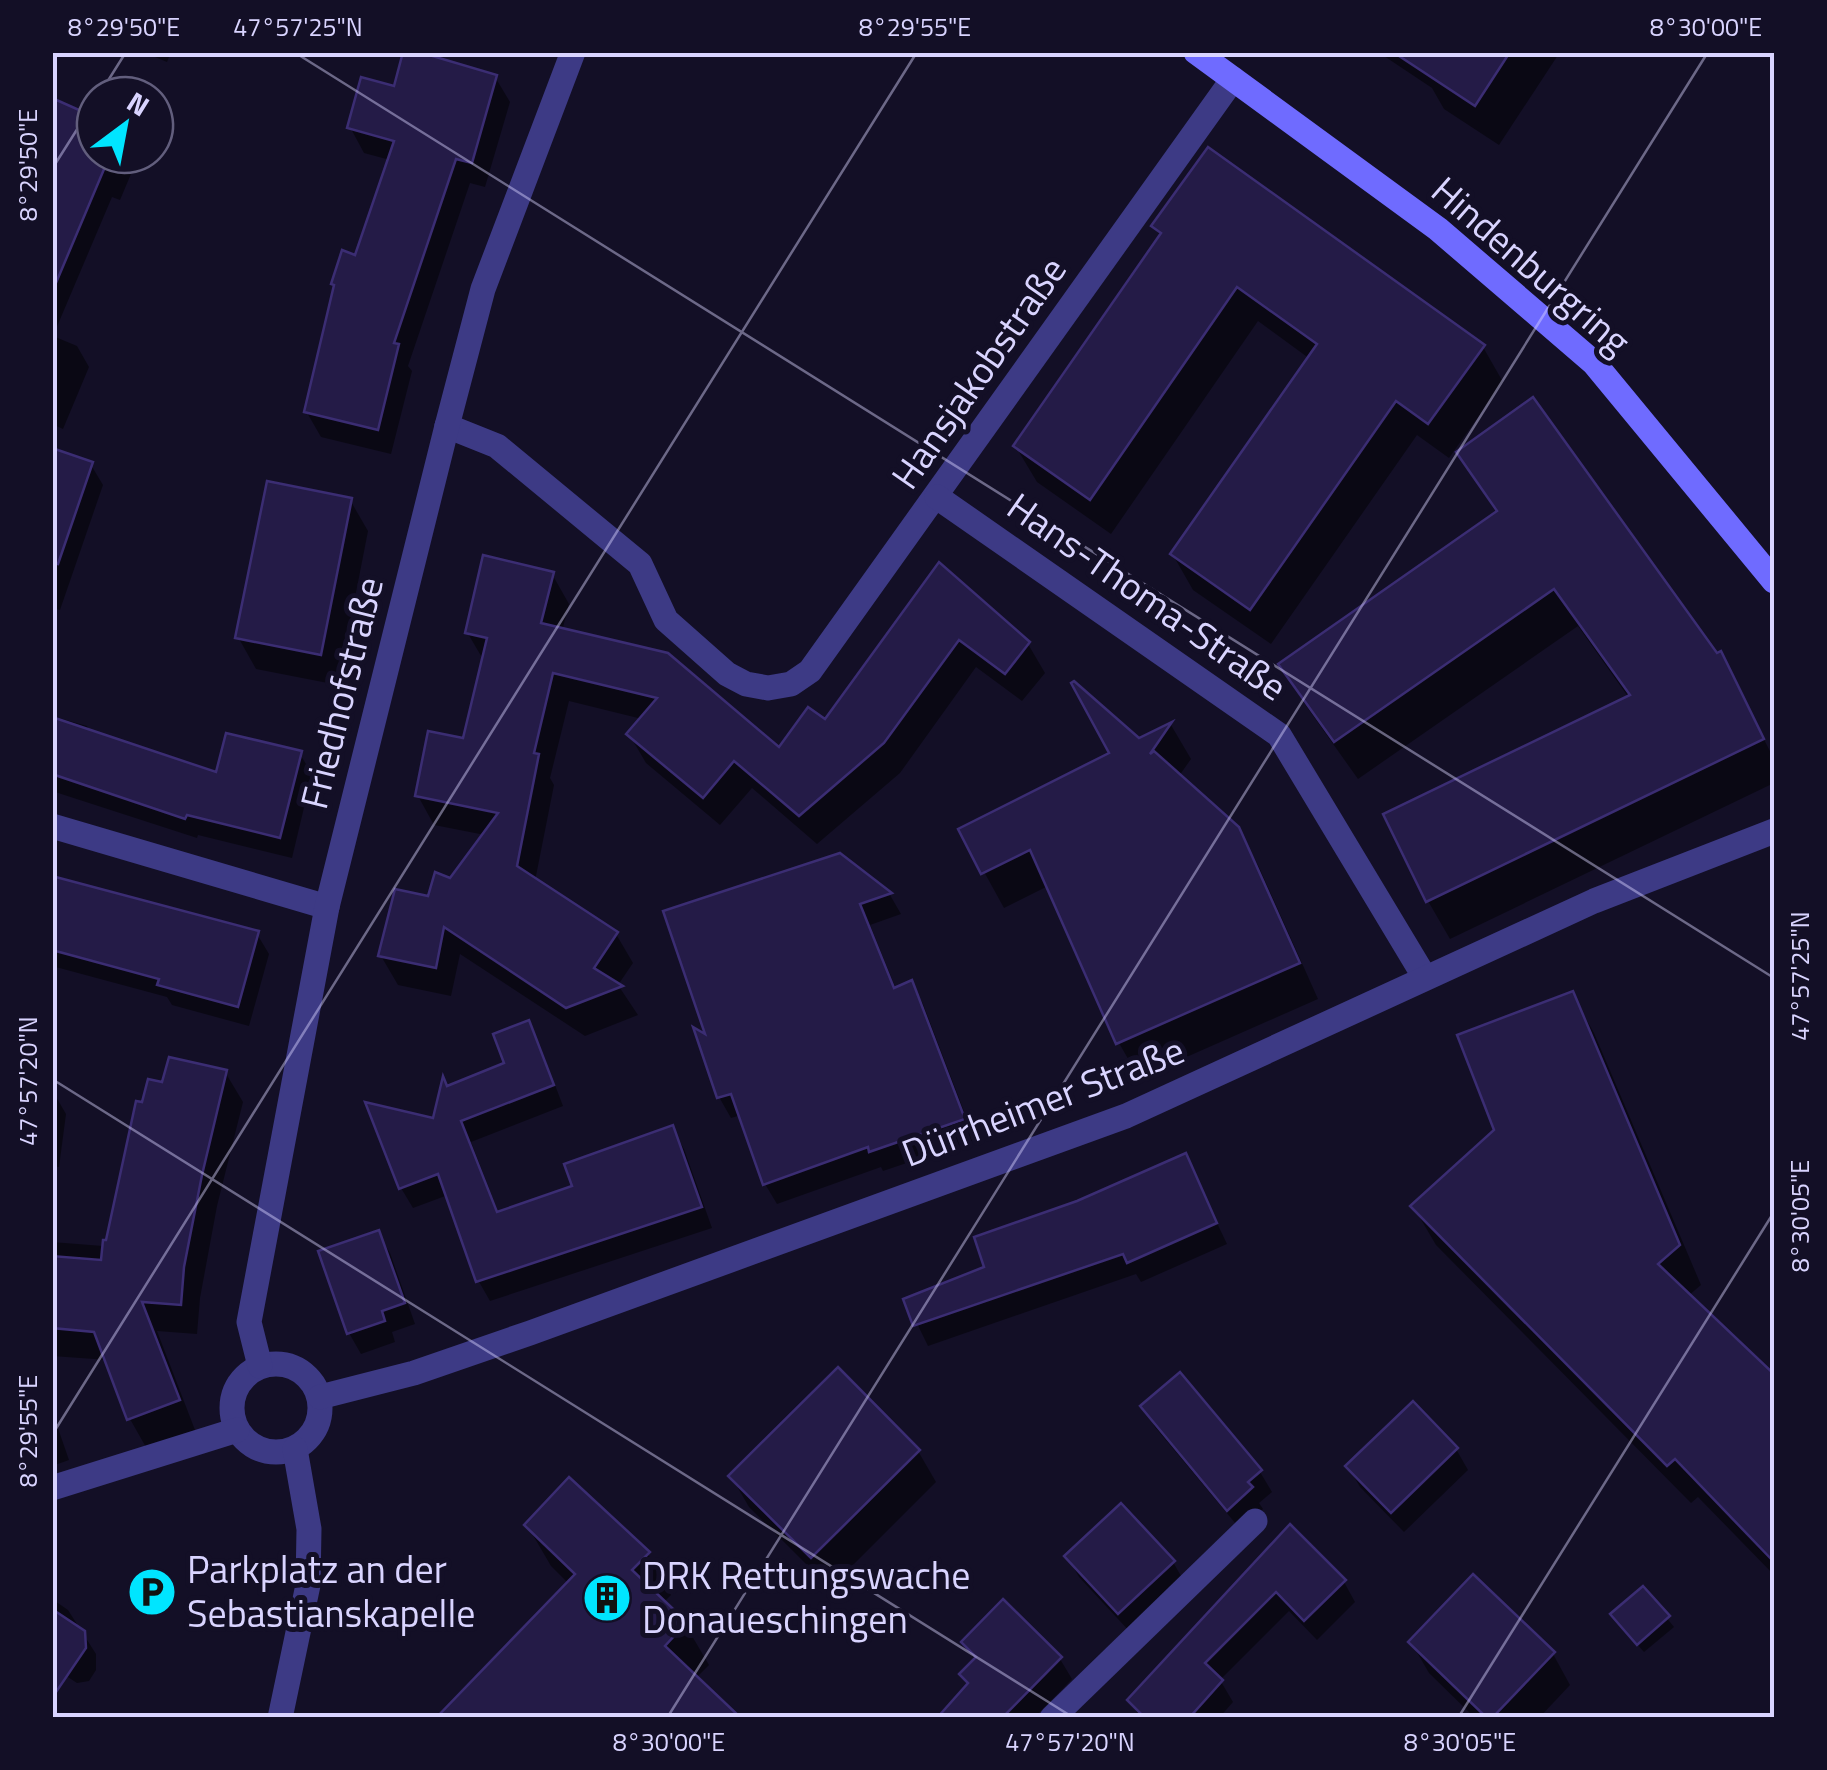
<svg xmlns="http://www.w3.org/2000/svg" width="1827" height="1770" viewBox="0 0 1827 1770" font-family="'Titillium Web',sans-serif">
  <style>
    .shadow { fill: #0007 }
    .building { fill: #241b47; stroke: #3b2d73; stroke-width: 2.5 }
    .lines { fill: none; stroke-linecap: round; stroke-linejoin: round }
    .street { stroke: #3d3a85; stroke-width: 25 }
    .secondary { stroke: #6f6bff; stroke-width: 25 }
    .ticks { fill: none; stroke: #d9d4ff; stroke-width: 2.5; stroke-opacity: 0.45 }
    .labels { text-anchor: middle; stroke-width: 10; stroke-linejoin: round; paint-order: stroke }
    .street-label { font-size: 38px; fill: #d9d4ff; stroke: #130f26 }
    .poi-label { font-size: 38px; fill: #d9d4ff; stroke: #130f26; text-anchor: start }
    .neatline { fill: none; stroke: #d9d4ff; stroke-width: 4 }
    .ticks-label { font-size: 25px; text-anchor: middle; fill: #d9d4ff }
  </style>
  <rect width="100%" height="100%" fill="#130f26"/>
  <g class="shadow">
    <path d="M143 52H171L167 62Z"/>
    <path d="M1378 52H1560L1499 145 1444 109 1432 88Z"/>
    <path d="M495 77 510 102 485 187 470 183 408 366 412 371 391 454 321 437 306 411 390 160 364 153 350 127 395 90Z"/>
    <path d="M95 120V155H139L120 200 112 197 53 336 77 346 89 367 63 429 52 424V121Z"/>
    <path d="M1154 226 1483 347 1503 382 1449 458 1417 435 1271 644 1193 590 1173 555 1310 359 1258 321 1111 534 1037 482 1016 447 1161 237Z"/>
    <path d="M52 451 91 465 103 485 60 610 52 608Z"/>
    <path d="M1459 453 1716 656 1720 654 1774 759V783L1450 939 1428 901 1629 698 1578 626 1358 779 1304 703 1282 665 1497 514Z"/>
    <path d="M350 500 368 531 338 685 256 669 238 637Z"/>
    <path d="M939 566 1028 644 1045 673 1022 701 976 667 900 773 817 844 752 788 720 825 646 763 629 734 642 719 569 701 550 778 554 785 535 881 616 934 633 963 618 985 638 1015 585 1036 460 954 451 996 398 985 381 956 430 899 451 881 485 835 434 825 418 796 464 741 484 661 467 632 552 574 569 604 562 631 779 751 826 723Z"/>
    <path d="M52 716 87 726 90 732 218 775 300 754 312 774 292 858 198 835 197 838 52 791Z"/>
    <path d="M1171 725 1191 759 1179 776 1237 828 1258 865 1318 999 1139 1078 1119 1043 1048 886 1004 908 961 830Z"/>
    <path d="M839 856 890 895 901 914 870 925 896 989 911 983 923 1004 975 1140 883 1171 881 1167 777 1204 765 1184 741 1115 731 1118 719 1097 709 1040Z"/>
    <path d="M52 878 257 934 269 954 249 1026 172 1005 167 997 52 966Z"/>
    <path d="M1572 994 1594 1033 1701 1285 1688 1296 1768 1371 1774 1365V1575L1698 1497 1691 1503 1436 1245 1413 1206 1497 1131Z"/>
    <path d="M528 1023 539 1043 563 1106 471 1142 499 1214 575 1188 672 1128 684 1149 712 1228 490 1301 478 1280 448 1195 413 1208 401 1188 447 1088 507 1065Z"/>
    <path d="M225 1072 243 1102 217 1206 200 1298 197 1334 157 1331 195 1430 147 1449 130 1419 108 1360 52 1356V1242L103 1246 108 1242 144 1105 164 1086Z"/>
    <path d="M52 1090 66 1114 59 1167 52 1166Z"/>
    <path d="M1185 1156 1227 1244 1141 1282 1136 1274 928 1346 906 1301 987 1269 1078 1204Z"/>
    <path d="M378 1233 390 1253 415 1324 392 1332 395 1342 361 1354 349 1333Z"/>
    <path d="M1180 1376 1260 1472 1272 1492 1259 1503 1263 1509 1241 1530 1155 1427 1143 1406Z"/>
    <path d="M52 1411 69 1460 52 1466Z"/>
    <path d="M1456 1449 1468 1470 1404 1532 1360 1487 1348 1466Z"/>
    <path d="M918 1451 936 1482 830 1588 749 1507 731 1476Z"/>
    <path d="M527 1525 648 1554 671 1595 663 1603 685 1624 709 1665 696 1678 569 1584 551 1566Z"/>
    <path d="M1290 1528 1344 1582 1355 1602 1317 1640 1289 1611 1220 1680 1233 1702 1219 1718H1140L1130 1701Z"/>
    <path d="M1067 1556 1173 1562 1185 1583 1131 1633 1079 1577Z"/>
    <path d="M1643 1589 1674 1627 1644 1652 1619 1624Z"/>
    <path d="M52 1599 68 1610 96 1654V1670L89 1681 77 1683 54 1668 52 1671Z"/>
    <path d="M964 1642 1060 1659 1072 1679 1034 1718H940L969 1686 963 1674 975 1661Z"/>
    <path d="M1411 1642 1553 1654 1570 1685 1539 1718H1475L1429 1673Z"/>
  </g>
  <g class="building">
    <path d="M403 52H419L497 75 472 163 456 159 394 343 399 344 378 430 304 412 334 285 331 284 342 250 355 255 394 141 347 128 361 77 394 86Z"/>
    <path d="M1393 52H1510L1475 106Z"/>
    <path d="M52 98 95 117V155H110L53 290Z"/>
    <path d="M1208 147 1485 345 1428 424 1396 401 1250 610 1170 554 1317 344 1237 287 1090 500 1013 446 1161 233 1151 226Z"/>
    <path d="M1533 397 1717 653 1721 651 1764 739 1426 902 1383 814 1630 695 1554 589 1334 742 1278 664 1497 511 1456 452Z"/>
    <path d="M52 448 93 462 58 564 52 563Z"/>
    <path d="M267 481 352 498 321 655 235 638Z"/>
    <path d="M483 555 554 572 541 623 668 653 779 747 808 707 825 719 939 562 1030 642 1005 674 959 640 884 743 799 816 734 761 703 798 626 734 657 698 553 673 534 753 539 754 517 866 618 932 594 968 623 986 566 1008 444 927 436 968 378 956 395 889 428 896 435 872 450 878 498 813 415 796 428 731 463 738 487 638 465 633Z"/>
    <path d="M1074 681 1139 738 1172 722 1150 754 1154 751 1239 827 1300 963 1116 1044 1030 850 981 874 958 829 1109 753 1071 683Z"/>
    <path d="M52 717 216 772 226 733 302 751 280 838 187 815 185 819 52 774Z"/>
    <path d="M840 853 892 893 860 904 894 988 912 980 965 1119 869 1152 868 1147 763 1185 731 1094 717 1098 693 1027 705 1034 663 911Z"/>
    <path d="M52 876 259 931 238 1007 157 985 159 979 52 950Z"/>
    <path d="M1573 991 1680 1245 1658 1264 1774 1374V1562L1675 1459 1667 1466 1410 1206 1494 1130 1457 1035Z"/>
    <path d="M529 1020 554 1085 461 1121 497 1212 572 1186 564 1164 673 1125 702 1207 476 1282 438 1174 399 1189 365 1102 433 1118 443 1076 447 1086 504 1063 493 1034Z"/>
    <path d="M169 1057 227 1070 202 1175 184 1267 181 1305 142 1302 180 1400 127 1420 94 1332 52 1328V1256L101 1260 103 1240H106L136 1101 142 1102 148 1079 162 1082Z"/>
    <path d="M1186 1153 1217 1223 1127 1263 1123 1254 913 1326 903 1299 984 1267 974 1237 1077 1201Z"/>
    <path d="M379 1230 405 1303 382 1311 385 1321 347 1334 318 1251Z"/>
    <path d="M838 1367 920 1450 811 1558 728 1476Z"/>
    <path d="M1180 1372 1262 1470 1248 1482 1253 1487 1227 1511 1140 1406Z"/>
    <path d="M1413 1401 1458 1448 1391 1513 1345 1466Z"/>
    <path d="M569 1477 650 1552 632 1570 687 1622 665 1646 741 1718H436L575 1574 524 1525Z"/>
    <path d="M1121 1503 1175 1561 1118 1614 1064 1556Z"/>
    <path d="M1290 1524 1346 1580 1304 1621 1276 1592 1205 1663 1223 1680 1189 1718H1145L1127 1700Z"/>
    <path d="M1473 1574 1555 1652 1492 1718H1487L1408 1642Z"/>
    <path d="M1643 1586 1670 1616 1637 1645 1610 1614Z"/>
    <path d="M1003 1599 1062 1657 1002 1718H937L968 1683 959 1674 976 1657 961 1642Z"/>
    <path d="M52 1609 85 1631 86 1648 52 1698Z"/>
  </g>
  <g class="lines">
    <g class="street">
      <path d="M447 426 497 446 640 564 666 620 727 674 746 684 768 688 791 684 810 671 1233 79"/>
      <path d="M937 497 1279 735 1424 976"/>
      <path d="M52 826 327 907"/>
      <circle cx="276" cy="1408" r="44"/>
      <path d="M260 1366 249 1322 327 907 447 426 483 289 573 52"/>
      <path d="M320 1397 414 1373 530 1333 1126 1116 1594 901 1774 831"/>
      <path d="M52 1488 237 1430"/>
      <path d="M280 1718 308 1585 309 1529 295 1449"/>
      <path d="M1052 1718 1255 1521"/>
    </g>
    <path class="secondary" d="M1196 52 1438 229 1594 363 1774 581"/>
  </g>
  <path class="ticks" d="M294 52 1774 978M99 95 126 52M52 169 95 101M52 1079 1074 1718M52 1435 917 52M667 1718 1708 52M1458 1718 1774 1212"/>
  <defs>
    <g id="parking-disc" transform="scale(2.5)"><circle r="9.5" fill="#00e5ff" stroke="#130f26"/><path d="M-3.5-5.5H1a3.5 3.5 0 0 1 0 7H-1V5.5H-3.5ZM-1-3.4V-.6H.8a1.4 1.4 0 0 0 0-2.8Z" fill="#111"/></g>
    <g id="building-disc" transform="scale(2.5)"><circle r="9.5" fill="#00e5ff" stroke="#130f26"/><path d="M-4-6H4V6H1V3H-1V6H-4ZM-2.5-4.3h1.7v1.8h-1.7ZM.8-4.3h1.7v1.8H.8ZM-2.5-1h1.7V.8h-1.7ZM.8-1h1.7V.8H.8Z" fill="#111"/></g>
  </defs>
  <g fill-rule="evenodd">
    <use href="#parking-disc" x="152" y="1592"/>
    <use href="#building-disc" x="607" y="1598"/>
  </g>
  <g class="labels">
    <g class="street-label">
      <text transform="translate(1531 266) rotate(41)" y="13">Hindenburgring</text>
      <text transform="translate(979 373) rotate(-55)" y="13">Hansjakobstraße</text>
      <text transform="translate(1147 597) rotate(35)" y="13">Hans-Thoma-Straße</text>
      <text transform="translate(342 693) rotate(-76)" y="13">Friedhofstraße</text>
      <text transform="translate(1043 1102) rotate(-21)" y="13">Dürrheimer Straße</text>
    </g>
    <g class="poi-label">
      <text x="187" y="1583">Parkplatz an der<tspan x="187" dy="44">Sebastianskapelle</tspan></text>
      <text x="642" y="1589">DRK Rettungswache<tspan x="642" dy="44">Donaueschingen</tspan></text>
    </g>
  </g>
  <rect width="1827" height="1770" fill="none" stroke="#130f26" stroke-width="110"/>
  <g transform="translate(125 125) rotate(32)"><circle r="48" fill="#130f26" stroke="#625e7d" stroke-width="2.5"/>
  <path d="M0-8L18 38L0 25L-18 38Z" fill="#00e5ff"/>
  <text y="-15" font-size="28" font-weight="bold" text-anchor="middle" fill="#d9d4ff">N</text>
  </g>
  <rect x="55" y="55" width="1717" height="1660" class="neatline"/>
  <g class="ticks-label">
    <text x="124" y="36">8°29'50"E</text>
    <text x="298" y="36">47°57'25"N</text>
    <text x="915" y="36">8°29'55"E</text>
    <text x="1706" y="36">8°30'00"E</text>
    <text transform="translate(28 165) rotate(-90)" y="9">8°29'50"E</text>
    <text transform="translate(1800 976) rotate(-90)" y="9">47°57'25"N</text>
    <text transform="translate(28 1081) rotate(-90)" y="9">47°57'20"N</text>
    <text transform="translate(1800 1216) rotate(-90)" y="9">8°30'05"E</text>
    <text transform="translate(28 1431) rotate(-90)" y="9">8°29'55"E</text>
    <text x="669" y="1751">8°30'00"E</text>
    <text x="1070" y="1751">47°57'20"N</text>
    <text x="1460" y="1751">8°30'05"E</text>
  </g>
</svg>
